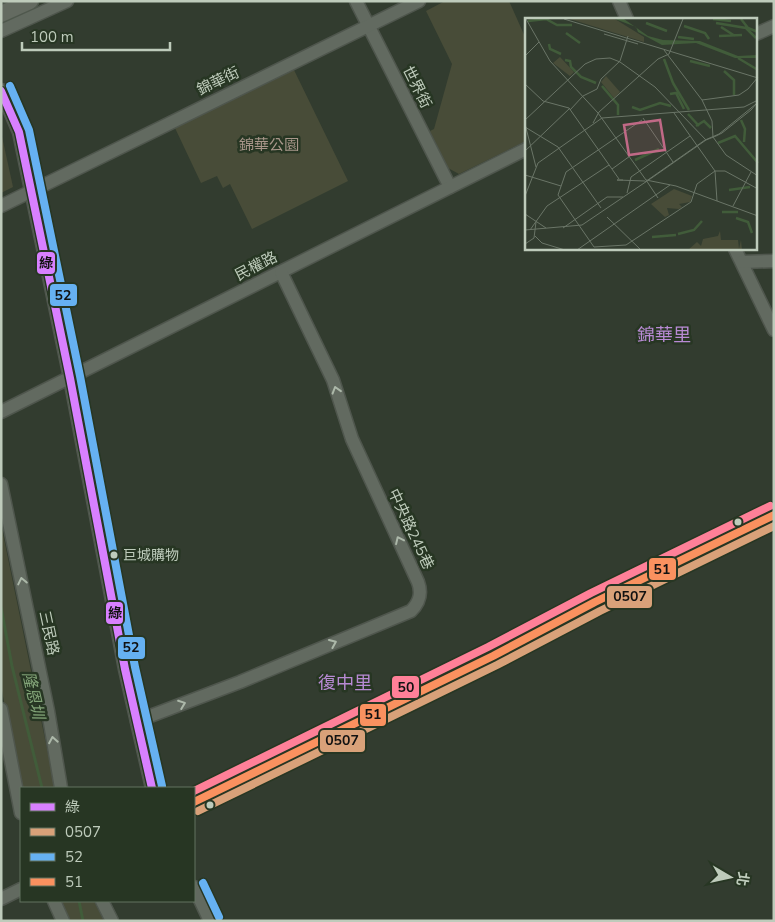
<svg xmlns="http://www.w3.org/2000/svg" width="775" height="922" viewBox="0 0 775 922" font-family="'Nunito Sans','Noto Sans TC',sans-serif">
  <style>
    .green { fill: #484c38 }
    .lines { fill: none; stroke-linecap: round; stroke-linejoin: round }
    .stream { stroke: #415c3a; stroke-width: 3 }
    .minor-casing { stroke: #4f564d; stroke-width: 15 }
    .major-casing { stroke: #4f584d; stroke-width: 19 }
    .minor { stroke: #626a60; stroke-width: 12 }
    .major { stroke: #646b61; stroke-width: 16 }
    .bus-1-casing { stroke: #273623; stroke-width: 11 }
    .bus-2-casing { stroke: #273623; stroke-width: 11 }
    .bus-3-casing { stroke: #273623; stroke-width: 11 }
    .bus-4-casing { stroke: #273623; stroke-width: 11 }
    .bus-5-casing { stroke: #273623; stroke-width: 11 }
    .bus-1 { stroke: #d880ff; stroke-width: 8 }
    .bus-2 { stroke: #d9a179; stroke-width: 8 }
    .bus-3 { stroke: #66b1f2; stroke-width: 8 }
    .bus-4 { stroke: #fa915f; stroke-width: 8 }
    .bus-5 { stroke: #ff8098; stroke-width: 8 }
    .oneway { stroke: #acb8a9 }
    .bus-dot { fill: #becbbb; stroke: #273623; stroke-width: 2 }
    .labels { text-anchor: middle; stroke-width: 5; stroke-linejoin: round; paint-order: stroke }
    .bus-label { font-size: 14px; fill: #becbbb; stroke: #273623; text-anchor: start }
    .street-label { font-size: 15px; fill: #becbbb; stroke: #273623 }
    .park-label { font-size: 15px; fill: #a8968a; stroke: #273623 }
    .water-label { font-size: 16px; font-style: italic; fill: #83a578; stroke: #273623 }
    .quarter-label { font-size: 18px; fill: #b88ad4; stroke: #273623 }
    .inset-river { fill: none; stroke: #415c3a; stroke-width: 2.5 }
    .inset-road { fill: none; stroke: #6a7567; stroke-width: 1 }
    .view { fill: #c06986; fill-opacity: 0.15; stroke: #c06986; stroke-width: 2.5 }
    .inset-edge { fill: none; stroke: #becbbb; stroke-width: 2.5 }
    .line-badge { stroke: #273623; stroke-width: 2 }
    .pale-badge-label { font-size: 14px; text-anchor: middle; font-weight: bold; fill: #111 }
  </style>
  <rect width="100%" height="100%" fill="#323c2f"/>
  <g class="green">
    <path d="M445 1H509L526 39V141L459 174 448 168 430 131 434 129 452 64 426 11Z"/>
    <path d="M294 70 348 181 252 229 230 184 223 188 217 176 201 183 175 128Z"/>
    <path d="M1 132 13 187 1 193Z"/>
    <path d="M1 524 55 788H21L1 686Z"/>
    <path d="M59 901H94L104 921H68Z"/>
  </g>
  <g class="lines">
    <g class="stream">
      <path d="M1 607 12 666 42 788"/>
      <path d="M79 901 83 921"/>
    </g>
    <g class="minor-casing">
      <g id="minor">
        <path d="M356 1 450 187"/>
        <path d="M619 1 627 19"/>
        <path d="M1 31 67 1"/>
        <path d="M756 34 774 26"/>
        <path d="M1 90 19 132 70 378 125 669 152 788"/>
        <path d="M1 206 419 1"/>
        <path d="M735 249 774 330"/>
        <path d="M742 262 774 261"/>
        <path d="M1 412 526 149"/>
        <path d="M1 484 48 711 61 788"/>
        <path d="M1 709 21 813"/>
        <path d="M137 721 240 682 411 611C420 602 422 593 418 582L352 439 333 380 281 272"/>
        <path d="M194 802 493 656 595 602 774 515"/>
        <path d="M194 887 210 921"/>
        <path d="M1 899 21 889"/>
        <path d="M54 901 63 921"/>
        <path d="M102 901 112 921"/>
      </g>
    </g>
    <g class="major-casing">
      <path id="major" d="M1 14 30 1"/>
    </g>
    <use href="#minor" class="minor"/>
    <use href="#major" class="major"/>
    <g class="bus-1-casing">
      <path id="bus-1" d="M1 91 19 132 70 378 125 669 152 788"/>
    </g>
    <g class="bus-2-casing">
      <path id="bus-2" d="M198 811 497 665 600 611 774 526"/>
    </g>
    <g class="bus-3-casing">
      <g id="bus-3">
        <path d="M10 86 29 130 80 376 135 667 162 786"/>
        <path d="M203 883 219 917"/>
      </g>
    </g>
    <g class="bus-4-casing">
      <path id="bus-4" d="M194 802 493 656 595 602 774 515"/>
    </g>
    <g class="bus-5-casing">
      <path id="bus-5" d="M194 791 488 647 591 593 770 506"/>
    </g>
    <use href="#bus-1" class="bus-1"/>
    <use href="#bus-2" class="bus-2"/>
    <use href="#bus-3" class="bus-3"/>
    <use href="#bus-4" class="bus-4"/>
    <use href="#bus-5" class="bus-5"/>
  </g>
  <defs><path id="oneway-chevron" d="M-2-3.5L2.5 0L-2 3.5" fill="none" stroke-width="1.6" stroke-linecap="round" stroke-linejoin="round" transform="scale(1.25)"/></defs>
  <g class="oneway">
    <use href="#oneway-chevron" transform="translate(336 390) rotate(-107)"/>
    <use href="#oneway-chevron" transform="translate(399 540) rotate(-115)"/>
    <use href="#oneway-chevron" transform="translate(22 581) rotate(-102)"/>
    <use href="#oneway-chevron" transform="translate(333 643) rotate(-23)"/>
    <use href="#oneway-chevron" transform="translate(182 704) rotate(-21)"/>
    <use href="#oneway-chevron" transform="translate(53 740) rotate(-100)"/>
  </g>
  <g class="bus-dot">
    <circle cx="738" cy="522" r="4.5"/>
    <circle cx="114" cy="555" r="4.5"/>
    <circle cx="210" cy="805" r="4.5"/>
  </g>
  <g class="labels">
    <g class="bus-label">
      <text x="123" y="560">巨城購物</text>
    </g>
    <g class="street-label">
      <text transform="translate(218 81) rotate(-26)" y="5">錦華街</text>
      <text transform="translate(417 87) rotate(63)" y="5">世界街</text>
      <text transform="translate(256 266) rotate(-27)" y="5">民權路</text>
      <text transform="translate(411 529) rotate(65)" y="5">中央路245巷</text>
      <text transform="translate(49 633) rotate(78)" y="5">三民路</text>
    </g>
    <g class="park-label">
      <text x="269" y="150">錦華公園</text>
    </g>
    <g class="water-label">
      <text transform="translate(34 695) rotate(77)" y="6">隆恩圳</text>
    </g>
    <g class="quarter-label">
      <text x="664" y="341">錦華里</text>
      <text x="345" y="689">復中里</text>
    </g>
  </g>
  <g transform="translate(525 18)">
    <rect width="232" height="232" fill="#323c2f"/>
    <path d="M45 1H90L119 19V24ZM35 39 49 54 45 58 28 45ZM81 58 95 74 89 80 76 64ZM149 171 167 178 165 184 154 186 157 189 154 191 142 190 144 197 140 199 126 186ZM195 213 196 222H213L214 231 216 222 217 232H163L172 224 176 228 178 221 193 218Z" fill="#484c38"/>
    <path d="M90 1H99L123 18 138 22 175 23 213 38 232 37V40H210L171 25 137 27 113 14 111 9Z" fill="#415c3a"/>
    <path class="inset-river" d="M188 1 206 3M216 1 223 10 233 14M3 3 21 1 32 7H47M121 5 142 13M191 5 221 10 231 20M159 8 180 15 184 21M196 9 210 18M41 15 55 25M194 18 217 17M153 19 169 21M24 26 25 31 36 36M213 40 233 52M139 41 148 65M40 42 45 43 46 49 56 59 71 65M165 43 185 48M199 53 209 62V77M148 65 164 92M77 68 93 87V97M145 76 151 75 159 91M107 89 115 92 135 85 146 88M163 96 174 108M216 102 220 111 219 124M171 108 179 103 186 110M193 125 210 118 233 145M110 142 134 131M204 172 225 169M197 194H213M211 200 223 204 227 215M153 216 169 212 177 203M127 219 151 217"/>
    <path class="inset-road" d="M1 1 25 43 73 95 121 162 151 168 233 198M39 1 233 60M79 16 113 26M139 32 177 82 187 103 188 119 201 137 233 158M0 38 14 24M0 66 18 83 44 90 94 161M223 71 233 59M177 82 214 77 223 71M45 92 58 78 72 71 76 61 95 43 103 18M149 95 190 153 192 183M118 100 148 144M0 102 60 46 71 41 85 40 95 44 130 69 181 122M117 102 41 154 33 177 69 229 101 227 166 184 172 166 190 153H200L233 171M68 105 74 94 133 41 144 36 158 1M0 106 11 149M0 109 33 129 76 190M0 133 45 90M87 151 105 138M0 157 36 168M98 162H92L120 163M121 162 133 180M102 175 106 159 165 118M0 178 13 145 77 100 219 89 233 82M208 188 226 154M0 196 21 210M82 199 116 232M38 210 82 179H98M0 212 57 207 128 159 181 122 191 118 197 115 226 92 231 86 194 116 180 122 120 164M5 212 22 188 84 147M10 218 17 225 40 232M0 226 9 220 11 204M52 232 145 167"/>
    <path class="view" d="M135 102 140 132 104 137 99 107Z"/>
    <rect width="232" height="232" class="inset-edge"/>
  </g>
  <g class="line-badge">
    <rect x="36" y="251" width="20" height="24" rx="5" fill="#d880ff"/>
    <rect x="49" y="283" width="29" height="24" rx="5" fill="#66b1f2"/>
    <rect x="648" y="557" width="29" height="24" rx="5" fill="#fa915f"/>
    <rect x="606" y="585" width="47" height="24" rx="5" fill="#d9a179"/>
    <rect x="105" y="601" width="19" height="24" rx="5" fill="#d880ff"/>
    <rect x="117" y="636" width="29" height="24" rx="5" fill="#66b1f2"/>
    <rect x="391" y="675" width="29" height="24" rx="5" fill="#ff8098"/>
    <rect x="359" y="703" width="28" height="24" rx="5" fill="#fa915f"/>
    <rect x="319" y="729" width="47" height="24" rx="5" fill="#d9a179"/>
  </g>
  <g class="pale-badge-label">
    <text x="46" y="268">綠</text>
    <text x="63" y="300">52</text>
    <text x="662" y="574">51</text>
    <text x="630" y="601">0507</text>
    <text x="115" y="618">綠</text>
    <text x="131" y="652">52</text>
    <text x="406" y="692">50</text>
    <text x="373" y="719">51</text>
    <text x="342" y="745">0507</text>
  </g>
  <rect width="775" height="922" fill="none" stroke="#becbbb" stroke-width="5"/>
  <rect x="20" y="787" width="175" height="115" fill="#273623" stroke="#637260"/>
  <rect x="30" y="803" width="25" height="8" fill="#d880ff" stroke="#637260"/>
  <text x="65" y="812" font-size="15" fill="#becbbb">綠</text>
  <rect x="30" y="828" width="25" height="8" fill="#d9a179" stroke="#637260"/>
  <text x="65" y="837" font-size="15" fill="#becbbb">0507</text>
  <rect x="30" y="853" width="25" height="8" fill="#66b1f2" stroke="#637260"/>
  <text x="65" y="862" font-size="15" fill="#becbbb">52</text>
  <rect x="30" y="878" width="25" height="8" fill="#fa915f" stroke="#637260"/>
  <text x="65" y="887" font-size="15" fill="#becbbb">51</text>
  <g transform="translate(730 877) rotate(99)" stroke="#273623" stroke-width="4" paint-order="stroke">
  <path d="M0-4L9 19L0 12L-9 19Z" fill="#becbbb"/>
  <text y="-8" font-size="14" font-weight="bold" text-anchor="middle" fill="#becbbb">北</text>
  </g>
  <path d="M22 42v8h148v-8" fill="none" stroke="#becbbb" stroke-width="2.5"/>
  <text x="30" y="42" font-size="15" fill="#becbbb" stroke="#273623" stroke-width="4" paint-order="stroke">100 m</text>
</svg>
